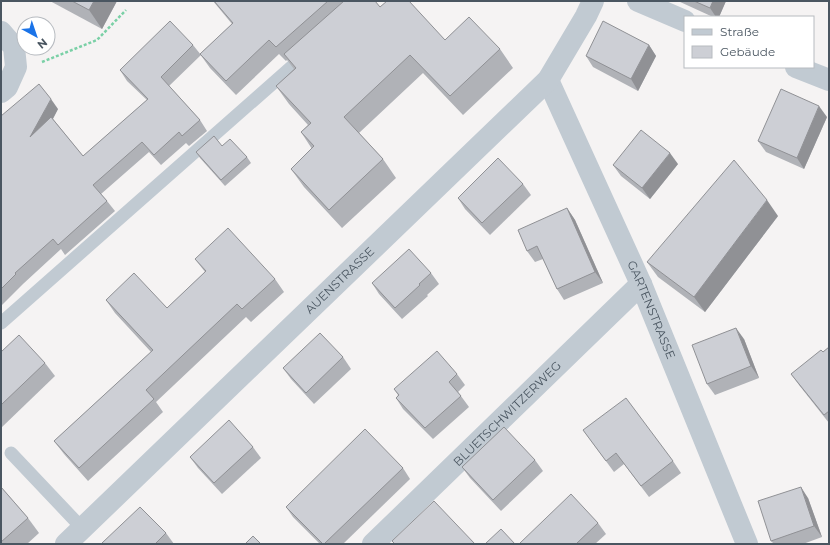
<svg xmlns="http://www.w3.org/2000/svg" width="830" height="545" viewBox="0 0 830 545" font-family="Montserrat,sans-serif">
  <style>
    .lines { fill: none; stroke-linecap: round; stroke-linejoin: round }
    .path { stroke: #7ad0a6; stroke-width: 2.5; stroke-dasharray: 3 2; stroke-linecap: butt }
    .service { stroke: #c1cad2; stroke-width: 13 }
    .minor { stroke: #c1cad2; stroke-width: 22 }
    .wall { fill: #b0b2b7 }
    .shaded-wall { fill: #909195 }
    .building { fill: #cdcfd5; stroke: #909195 }
    .labels { text-anchor: middle; stroke-width: 3; stroke-linejoin: round; paint-order: stroke }
    .street-label { font-size: 12px; fill: #4a5661; stroke: #fff }
  </style>
  <rect width="100%" height="100%" fill="#f5f3f3"/>
  <g class="lines">
    <path class="path" d="M42 62 97 40 126 10"/>
    <g class="service">
      <path d="M1 323 305 55"/>
      <path d="M11 453 82 528"/>
    </g>
    <g class="minor">
      <path d="M638 1 685 21"/>
      <path d="M1 32 14 47 16 67 7 87 1 92"/>
      <path d="M796 67 829 80"/>
      <path id="s1" d="M548 80 641 284 747 544"/>
      <path id="s2" d="M66 544 548 80 586 16 593 1"/>
      <path id="s3" d="M373 544 641 284"/>
    </g>
  </g>
  <g class="wall">
    <path d="M50 1H117L102 29Z"/>
    <path d="M213 1H375L380 7 445 40 500 49 513 68 463 115 423 73 359 133 383 159 396 178 342 228 304 187 291 169 312 149 301 132 308 125 289 104 276 86 294 69 287 60 286 61 279 54 236 95 210 68 200 54 232 24Z"/>
    <path d="M678 1H726L719 17H713Z"/>
    <path d="M193 45 201 55 169 86 200 120 207 131 189 146 186 143 161 165 149 152 101 194 107 201 115 211 65 255 61 249 23 284 1 306V116L58 109 53 119 83 156 147 100 127 81 120 70Z"/>
    <path d="M649 45 656 56 638 91 593 67 586 56Z"/>
    <path d="M827 117 804 169 766 152 758 141Z"/>
    <path d="M222 146 247 157 251 163 225 186 200 158 196 152Z"/>
    <path d="M678 164 650 199 621 176 613 165Z"/>
    <path d="M523 184 531 195 490 235 465 209 458 198Z"/>
    <path d="M567 208 575 220 603 283 564 300 557 289 543 259 535 262 527 251Z"/>
    <path d="M778 216 705 312 658 277 647 262Z"/>
    <path d="M195 259 275 279 284 292 251 322 246 317 156 402 163 412 88 481 64 454 54 441 151 352 115 313 106 300 167 308 205 272Z"/>
    <path d="M431 273 439 284 427 295 428 296 402 319 379 294 372 283Z"/>
    <path d="M744 339 759 378 715 395 707 384Z"/>
    <path d="M829 347V423L799 385 791 374 823 352Z"/>
    <path d="M1 352 45 363 55 376 1 428Z"/>
    <path d="M343 357 351 369 314 404 291 379 283 368Z"/>
    <path d="M457 374 465 385 458 392 469 407 433 439 403 409 396 398 398 395 394 389Z"/>
    <path d="M583 430 673 461 681 473 649 497 624 464 614 472Z"/>
    <path d="M253 447 261 458 222 494 198 468 190 457Z"/>
    <path d="M535 460 543 471 501 511 470 478 462 467Z"/>
    <path d="M403 468 410 479 343 544H320L293 517 286 507Z"/>
    <path d="M1 487 28 518 39 533 27 544H1Z"/>
    <path d="M808 498 822 537 803 544H774L771 541Z"/>
    <path d="M598 523 606 534 595 544H519Z"/>
    <path d="M166 533 174 544H103Z"/>
  </g>
  <g class="shaded-wall">
    <path d="M94 1H117L102 29 89 10Z"/>
    <path d="M713 1H726L719 17H716L710 8Z"/>
    <path d="M649 45 656 56 638 91 631 79Z"/>
    <path d="M51 99 58 109 37 148 30 137Z"/>
    <path d="M819 106 827 117 804 169 797 158Z"/>
    <path d="M670 153 678 164 650 199 642 188Z"/>
    <path d="M767 200 778 216 705 312 694 297Z"/>
    <path d="M567 208 575 220 603 283 595 272Z"/>
    <path d="M736 328 744 339 759 378 751 366Z"/>
    <path d="M801 487 808 498 822 537 814 526Z"/>
  </g>
  <g class="building">
    <path d="M72 1H94L89 10Z"/>
    <path d="M214 1H328L276 47 269 40 226 81 200 54 233 23Z"/>
    <path d="M344 1H375L380 7 387 1H409L445 40 469 17 500 49 450 96 410 55 344 117 383 159 329 210 291 169 314 146 301 132 311 123 276 86 296 68 284 54Z"/>
    <path d="M694 1H713L710 8Z"/>
    <path d="M170 21 193 45 161 77 200 120 182 136 179 132 154 155 142 142 93 185 107 201 58 245 53 239 15 273 16 274 1 289V116L39 84 51 99 30 137 51 117 83 156 148 99 120 70Z"/>
    <path d="M603 21 649 45 631 79 586 56Z"/>
    <path d="M781 89 819 106 797 158 758 141Z"/>
    <path d="M641 130 670 153 642 188 613 165Z"/>
    <path d="M214 136 222 146 230 139 247 157 221 180 196 152Z"/>
    <path d="M498 158 523 184 482 223 458 198Z"/>
    <path d="M734 160 767 200 694 297 647 262Z"/>
    <path d="M567 208 595 272 557 289 537 246 527 251 518 230Z"/>
    <path d="M228 228 275 279 242 309 237 304 146 390 154 399 79 468 54 441 153 350 106 300 134 273 167 308 206 271 195 259Z"/>
    <path d="M409 249 431 273 419 284 420 285 395 308 372 283Z"/>
    <path d="M736 328 751 366 707 384 692 345Z"/>
    <path d="M320 333 343 357 306 393 283 368Z"/>
    <path d="M19 335 45 363 1 405V352Z"/>
    <path d="M829 347V411L824 415 791 374 821 350 823 352Z"/>
    <path d="M437 351 457 374 449 382 461 396 425 428 396 398 399 395 394 389Z"/>
    <path d="M626 398 673 461 641 486 616 453 606 461 583 430Z"/>
    <path d="M229 420 253 447 214 483 190 457Z"/>
    <path d="M504 427 535 460 493 500 462 467Z"/>
    <path d="M365 429 403 468 324 544H323L286 507Z"/>
    <path d="M1 487 28 518 1 542Z"/>
    <path d="M801 487 814 526 771 541 758 501Z"/>
    <path d="M571 494 598 523 576 544H519Z"/>
    <path d="M434 501 475 544H395L392 541Z"/>
    <path d="M140 507 166 533 155 544H103L102 543Z"/>
    <path d="M501 529 515 544H485Z"/>
    <path d="M253 536 261 544H245Z"/>
  </g>
  <g class="labels">
    <g class="street-label">
      <text dy="4" stroke="none"><textPath href="#s2" startOffset="380">AUENSTRASSE</textPath></text>
      <text dy="4" stroke="none"><textPath href="#s1" startOffset="252">GARTENSTRASSE</textPath></text>
      <text dy="4" stroke="none"><textPath href="#s3" startOffset="187">BLUETSCHWITZERWEG</textPath></text>
    </g>
  </g>
  <rect width="830" height="545" fill="none" stroke="#4a5661" stroke-width="4"/>
  <rect x="684" y="16" width="130" height="52" fill="#ffffff" stroke="#b7bbc0"/>
  <rect x="692" y="29" width="20" height="6" fill="#c1cad2" stroke="#b7bbc0"/>
  <text x="720" y="36" font-size="12" fill="#4a5661">Straße</text>
  <rect x="692" y="46" width="20" height="12" fill="#cdcfd5" stroke="#b7bbc0"/>
  <text x="720" y="56" font-size="12" fill="#4a5661">Gebäude</text>
  <g transform="translate(36 36) rotate(140)"><circle r="19" fill="#ffffff" stroke="#b7bbc0"/>
  <path d="M0-3L7 15L0 10L-7 15Z" fill="#1a73e8"/>
  <text y="-6" font-size="11" font-weight="bold" text-anchor="middle" fill="#4a5661">N</text>
  </g>
</svg>
